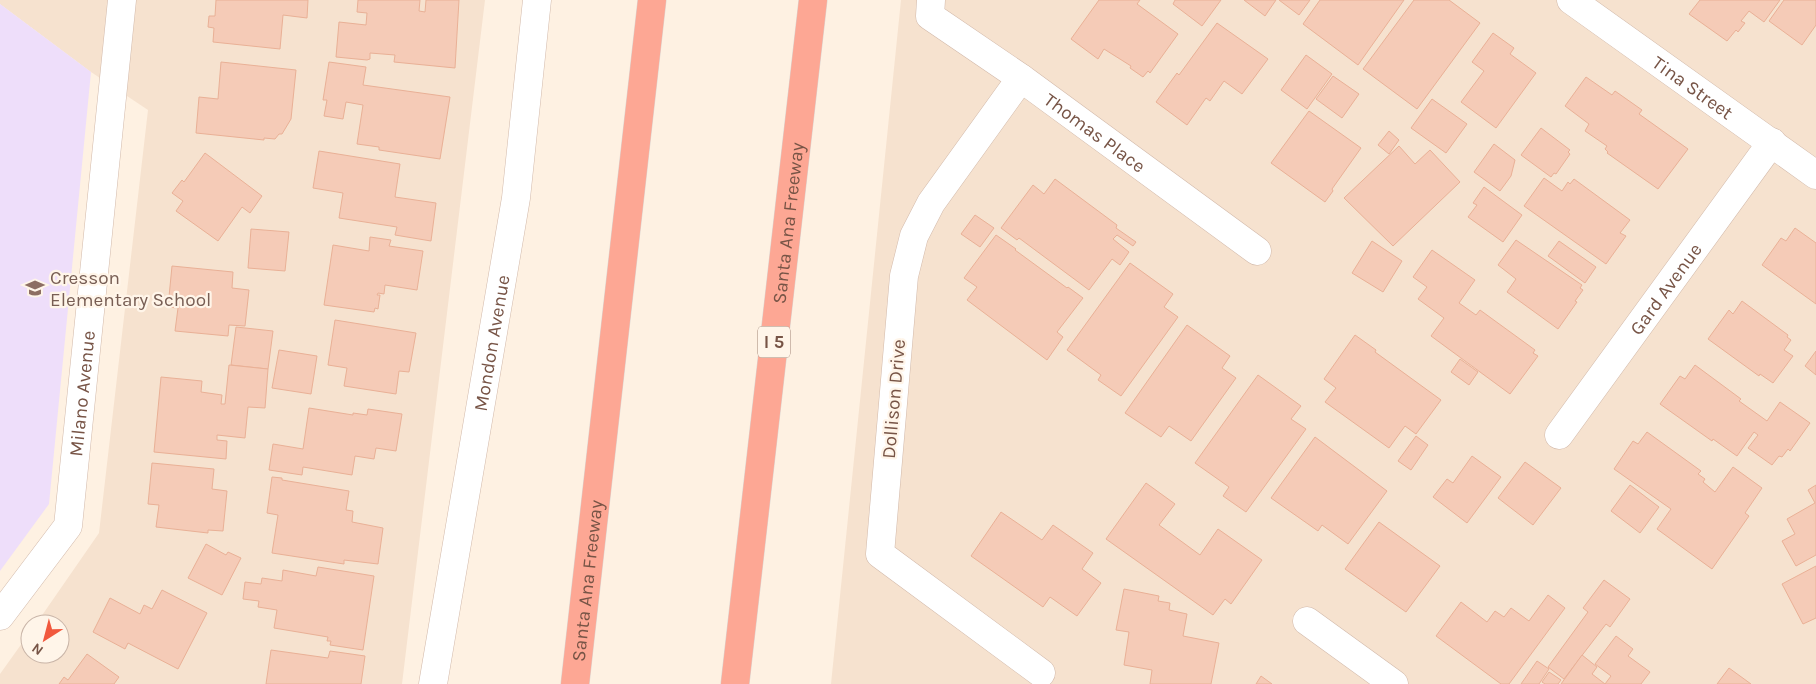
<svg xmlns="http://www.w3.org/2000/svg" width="1816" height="684" viewBox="0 0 1816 684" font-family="Karla,sans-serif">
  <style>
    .residential { fill: #f6e2cf }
    .education { fill: #eedefa }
    .building { fill: #f5cbb7; stroke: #e9b096 }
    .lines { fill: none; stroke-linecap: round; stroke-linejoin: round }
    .street-casing { stroke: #d2b9aa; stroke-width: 29 }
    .highway-casing { stroke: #dcd3cf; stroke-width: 29 }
    .street { stroke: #fff; stroke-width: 28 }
    .highway { stroke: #fda794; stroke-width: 28 }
    .labels { text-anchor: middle; stroke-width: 4.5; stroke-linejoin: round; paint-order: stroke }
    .shield { fill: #fff5e9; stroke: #a08477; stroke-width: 1 }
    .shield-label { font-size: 18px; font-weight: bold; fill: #775446 }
    .street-label { font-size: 19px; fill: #775446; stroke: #fff5e9 }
    .education-label { font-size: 19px; fill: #785e54; stroke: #fff5e9; text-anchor: start }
  </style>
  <rect width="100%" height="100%" fill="#fef1e2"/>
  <g class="residential">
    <path d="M0 0H485L402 684H0V674L30 632V654H60V624H36L99 533 148 110 91 72 0 4Z"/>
    <path d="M901 0H1816V684H831Z"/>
  </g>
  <path class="education" d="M0 4 91 72 49 504 0 571Z"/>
  <g class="building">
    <path d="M216 0H308L307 18 283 15 280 49 213 42 214 28 208 27 209 16H215Z"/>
    <path d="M358 0H420L419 11 425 12 426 0H459L455 68 394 62 395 55 370 53V59L367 60 336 57 339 22 366 25 367 13 357 12Z"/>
    <path d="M1099 0H1140L1137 4 1178 34 1150 73 1148 71 1143 77 1130 68 1131 66 1104 49 1098 59 1071 39Z"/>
    <path d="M1175 0H1221L1202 26 1173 4Z"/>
    <path d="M1244 0H1276L1265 16Z"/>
    <path d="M1279 0H1310L1299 15Z"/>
    <path d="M1320 0H1404L1358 65 1303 24Z"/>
    <path d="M1414 0H1449L1480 23 1417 109 1363 69Z"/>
    <path d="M1700 0H1780L1764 22 1749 11 1741 21 1745 23 1738 32 1736 30 1727 41 1689 14Z"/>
    <path d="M1784 0H1816V25L1802 45 1769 21Z"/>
    <path d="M1217 23 1268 59 1242 94 1224 81 1210 101 1206 98 1187 125 1156 102 1177 73 1179 75Z"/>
    <path d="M1493 33 1514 48 1510 54 1536 73 1496 128 1461 102 1484 71 1472 62Z"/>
    <path d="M1306 55 1332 74 1307 109 1281 90Z"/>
    <path d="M221 62 296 70 291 119 282 134H279L275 139 264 138V140L196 133 199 97 218 99Z"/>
    <path d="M329 62 366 67 363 85 450 97 440 159 379 150V147L357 144 363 105 346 102 343 119 324 116 327 100H323Z"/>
    <path d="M1333 76 1359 94 1342 118 1316 99Z"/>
    <path d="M1586 77 1612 95 1615 91 1642 110 1639 114 1688 149 1658 189 1607 153 1608 152 1605 149 1607 146 1585 131 1589 124 1565 106Z"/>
    <path d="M1432 99 1467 124 1446 153 1411 128Z"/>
    <path d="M1309 111 1361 148 1332 189 1333 191 1325 202 1271 163Z"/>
    <path d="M1541 128 1570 150 1568 152 1570 154 1556 174 1554 173 1551 177 1521 155Z"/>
    <path d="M1389 131 1399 140 1389 154 1378 145Z"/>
    <path d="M1494 144 1515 160 1511 176 1500 191 1474 172Z"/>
    <path d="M1399 146 1415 164 1430 150 1460 182 1393 246 1344 198Z"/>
    <path d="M319 151 400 164 395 197 436 203 431 241 395 235 397 227 339 218 343 193 313 188Z"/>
    <path d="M205 153 262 196 250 213 242 207 218 241 176 211 183 201 172 193 182 180 184 182Z"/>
    <path d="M1544 178 1562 191 1568 182 1570 184 1574 179 1630 220 1620 233 1626 236 1606 264 1524 206Z"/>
    <path d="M1055 179 1117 225 1116 228 1136 242 1133 246 1117 235 1113 239 1129 252 1120 265 1112 259 1089 290 1019 238 1017 240 1001 228 1033 185 1044 194Z"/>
    <path d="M1484 187 1522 215 1503 242 1468 217 1477 205 1473 203Z"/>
    <path d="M975 215 994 228 980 247 961 234Z"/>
    <path d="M1795 228 1816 243V304L1762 265 1781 238 1786 241Z"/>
    <path d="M251 229 289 232 285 271 248 268Z"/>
    <path d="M996 235 1016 249 1015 250 1067 288 1068 287 1083 298 1057 332 1063 337 1047 360 967 300 977 287 964 278Z"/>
    <path d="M370 237 391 240 389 246 423 251 417 290 385 285 384 294 378 293 377 295H380L378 309 375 308 374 312 324 305 333 245 369 251Z"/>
    <path d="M1516 240 1582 285 1580 288 1583 290 1575 301 1577 302 1558 329 1507 292 1516 279 1498 265Z"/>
    <path d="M1372 241 1402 261 1383 292 1352 273Z"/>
    <path d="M1559 241 1596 267 1585 283 1548 256Z"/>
    <path d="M1432 250 1475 280 1459 303 1476 315 1480 310 1535 350 1533 353 1538 356 1510 394 1431 336 1444 318 1418 299 1427 287 1413 277Z"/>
    <path d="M1130 263 1173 294 1164 307 1178 317 1121 396 1098 380 1101 375 1067 350Z"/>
    <path d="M172 266 233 272 232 288 249 290 245 326 229 325 228 336 175 331 178 308 168 307Z"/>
    <path d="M1742 301 1788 335 1787 337 1791 340 1784 350 1793 356 1773 383 1760 374 1759 376 1708 339 1729 310 1733 314Z"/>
    <path d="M335 320 416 333 409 372 399 371 396 394 344 386 347 368 328 365Z"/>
    <path d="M1187 325 1230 356 1222 368 1236 378 1191 441 1169 426 1161 437 1125 413Z"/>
    <path d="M236 327 273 331 268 369 231 365Z"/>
    <path d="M1355 335 1376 350 1375 352 1441 400 1416 434 1405 426 1389 448 1325 402 1336 388 1324 379Z"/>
    <path d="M279 350 317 356 311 394 272 388Z"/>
    <path d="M1816 351V375L1805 366Z"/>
    <path d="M1460 359 1478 372 1469 385 1451 372Z"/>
    <path d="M229 365 268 369 265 408 248 407 245 438 217 435V440L227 441 226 459 154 452 161 377 202 381 201 392 222 395 221 404H225Z"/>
    <path d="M1695 365 1741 399 1739 401 1767 421 1780 402 1810 423 1790 451 1788 449 1782 457 1779 456 1772 465 1748 448 1758 435 1754 432 1737 456 1713 439 1712 441 1660 404 1680 376 1685 379Z"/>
    <path d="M1258 375 1301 406 1291 419 1306 429 1246 512 1223 496 1229 487 1195 463Z"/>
    <path d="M309 408 353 415V413L367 415 368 409 402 414 396 451 376 448 374 459 355 456 352 475 303 467 302 475 269 470 273 444 303 449Z"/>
    <path d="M1647 432 1701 471 1698 474 1705 479 1703 482 1715 492 1733 467 1762 488 1745 513 1749 516 1712 569 1657 529 1671 509 1614 469 1633 441 1638 444Z"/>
    <path d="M1416 436 1428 445 1411 470 1398 461Z"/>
    <path d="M1315 437 1387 491 1348 544 1322 525 1318 531 1271 498Z"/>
    <path d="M1472 456 1501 477 1467 523 1433 497 1447 479 1453 483Z"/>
    <path d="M1525 462 1561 488 1533 525 1498 498Z"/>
    <path d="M152 463 214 469 212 489 227 491 223 531 208 530V533L156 527 159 505 148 504Z"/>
    <path d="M272 477 282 478V480L349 491 346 510 353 511 352 522 383 528 378 564 344 560V564L272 553 278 515 267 513Z"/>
    <path d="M1146 483 1175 504 1159 525 1200 555 1218 529 1262 560 1231 604 1225 599 1213 615 1106 539Z"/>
    <path d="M1630 485 1659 507 1640 533 1611 511Z"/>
    <path d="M1816 485V555L1796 566 1782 541 1795 534 1787 519 1815 503 1808 490Z"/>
    <path d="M1001 512 1042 540 1053 525 1093 553 1082 569 1101 583 1077 616 1050 597 1043 607 971 556Z"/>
    <path d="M1379 522 1440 566 1406 612 1345 569Z"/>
    <path d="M206 544 226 555 228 552 241 558 222 595 188 578Z"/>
    <path d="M1816 566V618L1803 624 1782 584Z"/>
    <path d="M318 567 374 576 363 650 330 645 331 641H327L328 637 274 628 277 610 258 607 259 601 243 599 245 582 261 584 262 578 282 581 283 570 316 576Z"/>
    <path d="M1604 580 1630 599 1610 627 1606 624 1564 679 1548 667 1588 612 1583 608Z"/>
    <path d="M1124 589 1159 596 1158 601 1170 603 1169 610 1187 614 1183 636 1219 643 1211 684H1150L1152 670 1124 665 1129 632 1116 630Z"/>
    <path d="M162 590 207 613 178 669 128 643 125 649 93 632 110 598 140 614 144 605 152 609Z"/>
    <path d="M1548 595 1565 608 1509 684H1501L1436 636 1461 602 1487 622 1495 611 1504 617 1511 608 1529 621Z"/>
    <path d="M1616 636 1633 649 1628 656 1650 672 1641 684H1561L1582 655 1597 667 1592 674 1605 684 1611 676 1595 664Z"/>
    <path d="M271 650 328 658 330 651 365 656 361 684H266Z"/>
    <path d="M87 654 119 677 114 684H59L64 677 68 680Z"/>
    <path d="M1537 661 1549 669 1539 684H1521Z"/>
    <path d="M1729 668 1751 684H1717Z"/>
    <path d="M1549 672 1561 680 1558 684H1545L1542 682Z"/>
    <path d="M1261 676 1272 684H1256Z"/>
  </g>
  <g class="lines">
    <g class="street-casing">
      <g id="street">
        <path id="s1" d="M931 0 930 16 1021 78 1257 251"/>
        <path id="s2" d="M1571 0 1816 175"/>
        <path d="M1021 78 931 203 914 236 904 276 880 554 1041 673"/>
        <path id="s3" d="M1559 435 1772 142"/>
        <path id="s4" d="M0 616 68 526 122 0"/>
        <path d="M1307 621 1394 684"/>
        <path id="s5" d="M433 684 516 198 537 0"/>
      </g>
    </g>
    <g class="highway-casing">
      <g id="highway">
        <path id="s6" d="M575 684 652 0"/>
        <path id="s7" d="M735 684 813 0"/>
      </g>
    </g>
    <use href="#street" class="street"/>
    <use href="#highway" class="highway"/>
  </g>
  <defs>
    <g id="school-bare" transform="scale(1.5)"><path d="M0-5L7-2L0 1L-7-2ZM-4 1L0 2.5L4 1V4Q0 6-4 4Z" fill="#8d6e63" stroke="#fff5e9" stroke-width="2.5" paint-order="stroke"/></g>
  </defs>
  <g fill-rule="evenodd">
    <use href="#school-bare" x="35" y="288"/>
  </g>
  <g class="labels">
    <rect class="shield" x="758" y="326.5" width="32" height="31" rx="4"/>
    <g class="shield-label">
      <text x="774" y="348">I 5</text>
    </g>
    <g class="street-label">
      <text dy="7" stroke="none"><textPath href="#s2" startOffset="150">Tina Street</textPath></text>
      <text dy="7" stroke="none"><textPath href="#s1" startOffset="218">Thomas Place</textPath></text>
      <text dy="7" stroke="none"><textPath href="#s7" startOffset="464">Santa Ana Freeway</textPath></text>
      <text dy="7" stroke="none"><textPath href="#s3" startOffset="181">Gard Avenue</textPath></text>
      <text dy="7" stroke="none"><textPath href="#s5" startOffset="346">Mondon Avenue</textPath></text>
      <text dy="7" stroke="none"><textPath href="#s4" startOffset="246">Milano Avenue</textPath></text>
      <text transform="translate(893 399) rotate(-85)" y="7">Dollison Drive</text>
      <text dy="7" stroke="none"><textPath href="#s6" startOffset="104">Santa Ana Freeway</textPath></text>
    </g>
    <g class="education-label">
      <text x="50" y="284">Cresson<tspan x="50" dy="22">Elementary School</tspan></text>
    </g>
  </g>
  <g transform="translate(45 639) rotate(216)"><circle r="24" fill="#fff5e9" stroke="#c9b5a8"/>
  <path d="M0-4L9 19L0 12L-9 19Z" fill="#f1583d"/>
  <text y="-8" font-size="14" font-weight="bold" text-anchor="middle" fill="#775446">N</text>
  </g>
</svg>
